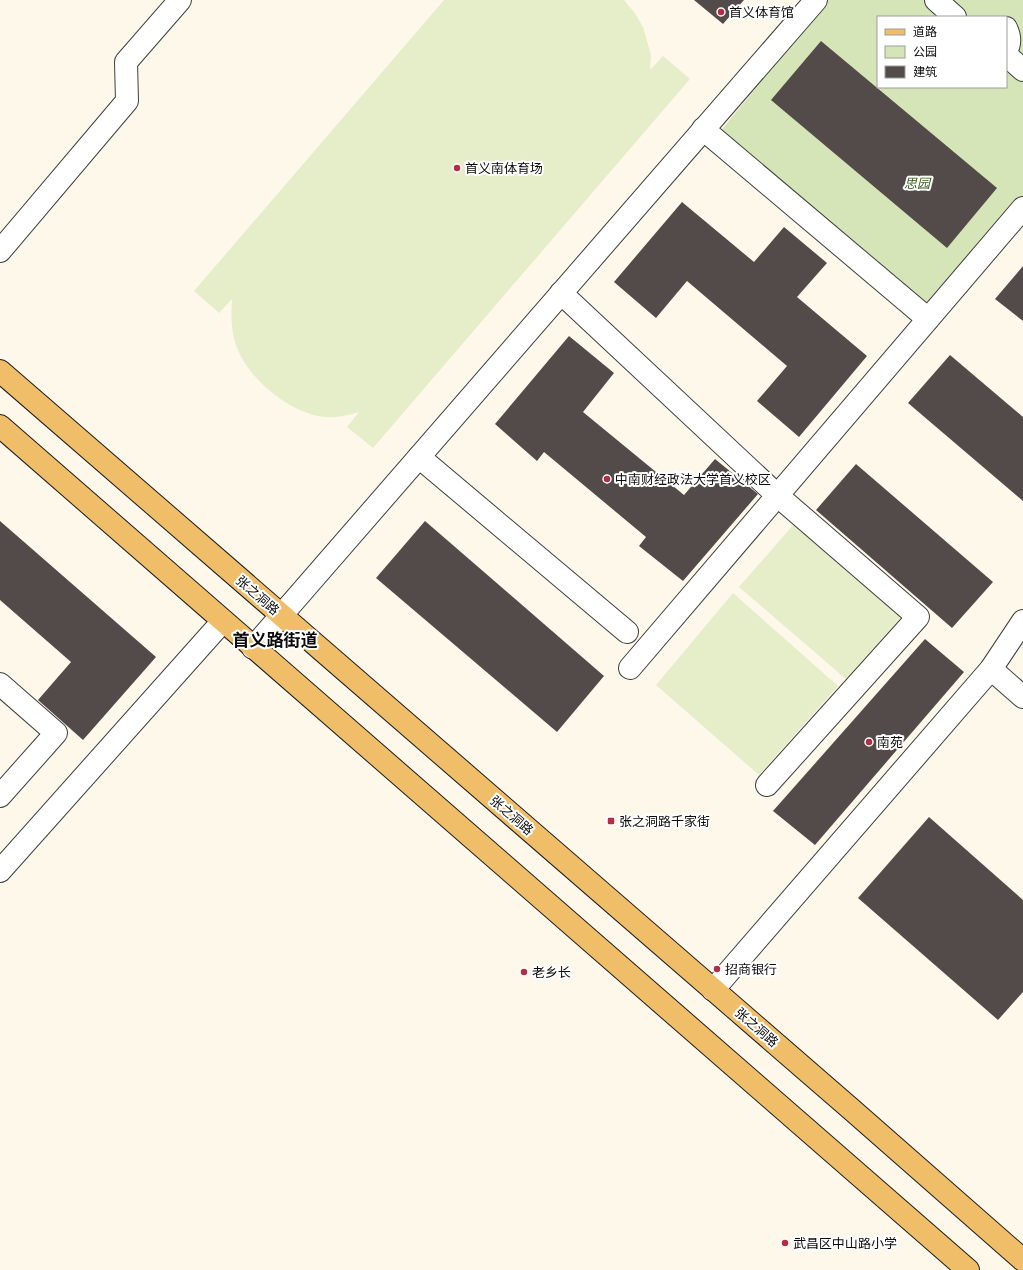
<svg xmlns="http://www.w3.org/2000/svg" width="1023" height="1270" viewBox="0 0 1023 1270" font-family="'IBM Plex Serif','Noto Sans SC',serif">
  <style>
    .green { fill: #d6e5b7; fill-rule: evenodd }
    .pitch { fill: #e6edc9 }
    .building { fill: #534b49 }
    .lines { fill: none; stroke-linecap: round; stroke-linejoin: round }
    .minor-casing { stroke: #3e3e3e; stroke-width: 24 }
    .major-casing { stroke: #1c1c1c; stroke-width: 24 }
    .minor { stroke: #fff; stroke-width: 22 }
    .major { stroke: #f0bd69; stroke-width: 22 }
    .poi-dot { fill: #b22d45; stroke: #fff; stroke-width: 1.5 }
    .labels { text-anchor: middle; stroke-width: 4; stroke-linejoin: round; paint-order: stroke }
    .poi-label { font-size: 13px; fill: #0b0b0b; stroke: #fff; text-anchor: start }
    .park-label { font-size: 13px; font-style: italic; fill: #365e21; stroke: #fff }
    .street-label { font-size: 13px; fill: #0b0b0b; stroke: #fff }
    .district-label { font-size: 17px; font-weight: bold; fill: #0b0b0b; stroke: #fff }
  </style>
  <rect width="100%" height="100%" fill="#fef8eb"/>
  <path class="green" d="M828 0H1023V206L928 319 718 134ZM878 17H1006V87H878Z"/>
  <g class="pitch">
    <path d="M444 0H624L634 12 643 27 651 55 650 70 663 56 690 79 373 448 347 427 359 412C348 415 338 418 326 417 290 414 245 377 235 342 231 326 231 316 232 299L219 313 194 291Z"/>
    <path d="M794 524 902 616 846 679 739 587Z"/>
    <path d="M733 593 838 686 759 775 656 685Z"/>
  </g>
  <g class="building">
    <path d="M694 0H744L723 24Z"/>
    <path d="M821 41 997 188 947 248 771 100Z"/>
    <path d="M682 202 754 262 784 227 827 263 797 297 867 356 799 437 757 401 787 366 687 281 656 318 614 282Z"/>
    <path d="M1023 266V321L995 299Z"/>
    <path d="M569 336 614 373 583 412 684 495 715 459 758 494 683 581 639 546 646 537 544 452 537 461 495 424Z"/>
    <path d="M950 355 1023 417V501L908 403Z"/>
    <path d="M856 464 993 582 952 628 816 510Z"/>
    <path d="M0 521 156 657 83 740 38 700 71 662 0 600Z"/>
    <path d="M425 521 604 676 557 732 376 578Z"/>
    <path d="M925 639 964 672 815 845 773 811Z"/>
    <path d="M929 817 1023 900V992L998 1020 858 898Z"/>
  </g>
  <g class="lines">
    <g class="minor-casing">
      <g id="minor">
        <path d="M936 0 955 17"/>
        <path d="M1006 28C1010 36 1011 43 1006 51"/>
        <path d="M1006 55 1023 70"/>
        <path d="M703 129 928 319"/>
        <path d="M0 251 127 101 126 62 180 0"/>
        <path d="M561 293 778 496 918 617 767 785"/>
        <path d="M419 457 627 632"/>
        <path d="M253 648 816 0"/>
        <path d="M630 668 1023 208"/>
        <path d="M991 669 1023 697"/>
        <path d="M0 684 56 733 0 796"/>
        <path d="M0 871 223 621"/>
        <path d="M713 990 991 669 1023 621"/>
      </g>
    </g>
    <g class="major-casing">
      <g id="major">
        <path d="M0 371 851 1109 1023 1260"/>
        <path d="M0 426 968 1270"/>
      </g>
    </g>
    <use href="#minor" class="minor"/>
    <use href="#major" class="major"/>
  </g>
  <g class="poi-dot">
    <circle cx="721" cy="12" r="4"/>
    <circle cx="457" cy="168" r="4"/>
    <circle cx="607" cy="479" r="4"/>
    <circle cx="869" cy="742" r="4"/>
    <rect x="607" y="817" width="8" height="8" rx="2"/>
    <circle cx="717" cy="969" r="4"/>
    <circle cx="524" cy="972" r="4"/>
    <circle cx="785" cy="1243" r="4"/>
  </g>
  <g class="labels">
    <g class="poi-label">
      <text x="729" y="17">首义体育馆</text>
      <text x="465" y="173">首义南体育场</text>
      <text x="615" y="484">中南财经政法大学首义校区</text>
      <text x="877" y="747">南苑</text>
      <text x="619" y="826">张之洞路千家街</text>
      <text x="725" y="974">招商银行</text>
      <text x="532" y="977">老乡长</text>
      <text x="793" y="1248">武昌区中山路小学</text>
    </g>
    <g class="park-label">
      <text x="917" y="188">思园</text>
    </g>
    <g class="street-label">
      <text transform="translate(258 595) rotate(41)" y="5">张之洞路</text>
      <text transform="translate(512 815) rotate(41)" y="5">张之洞路</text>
      <text transform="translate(757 1027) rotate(41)" y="5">张之洞路</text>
    </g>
    <g class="district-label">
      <text x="275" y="646">首义路街道</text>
    </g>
  </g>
  <rect x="877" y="16" width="130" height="72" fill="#ffffff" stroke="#9d9d9d"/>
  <rect x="885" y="29" width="20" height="6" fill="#f0bd69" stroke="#9d9d9d"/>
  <text x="913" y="36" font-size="12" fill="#0b0b0b">道路</text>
  <rect x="885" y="46" width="20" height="12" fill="#d6e5b7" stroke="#9d9d9d"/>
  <text x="913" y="56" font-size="12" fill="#0b0b0b">公园</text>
  <rect x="885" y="66" width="20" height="12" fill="#534b49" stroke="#9d9d9d"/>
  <text x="913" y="76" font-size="12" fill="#0b0b0b">建筑</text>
</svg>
